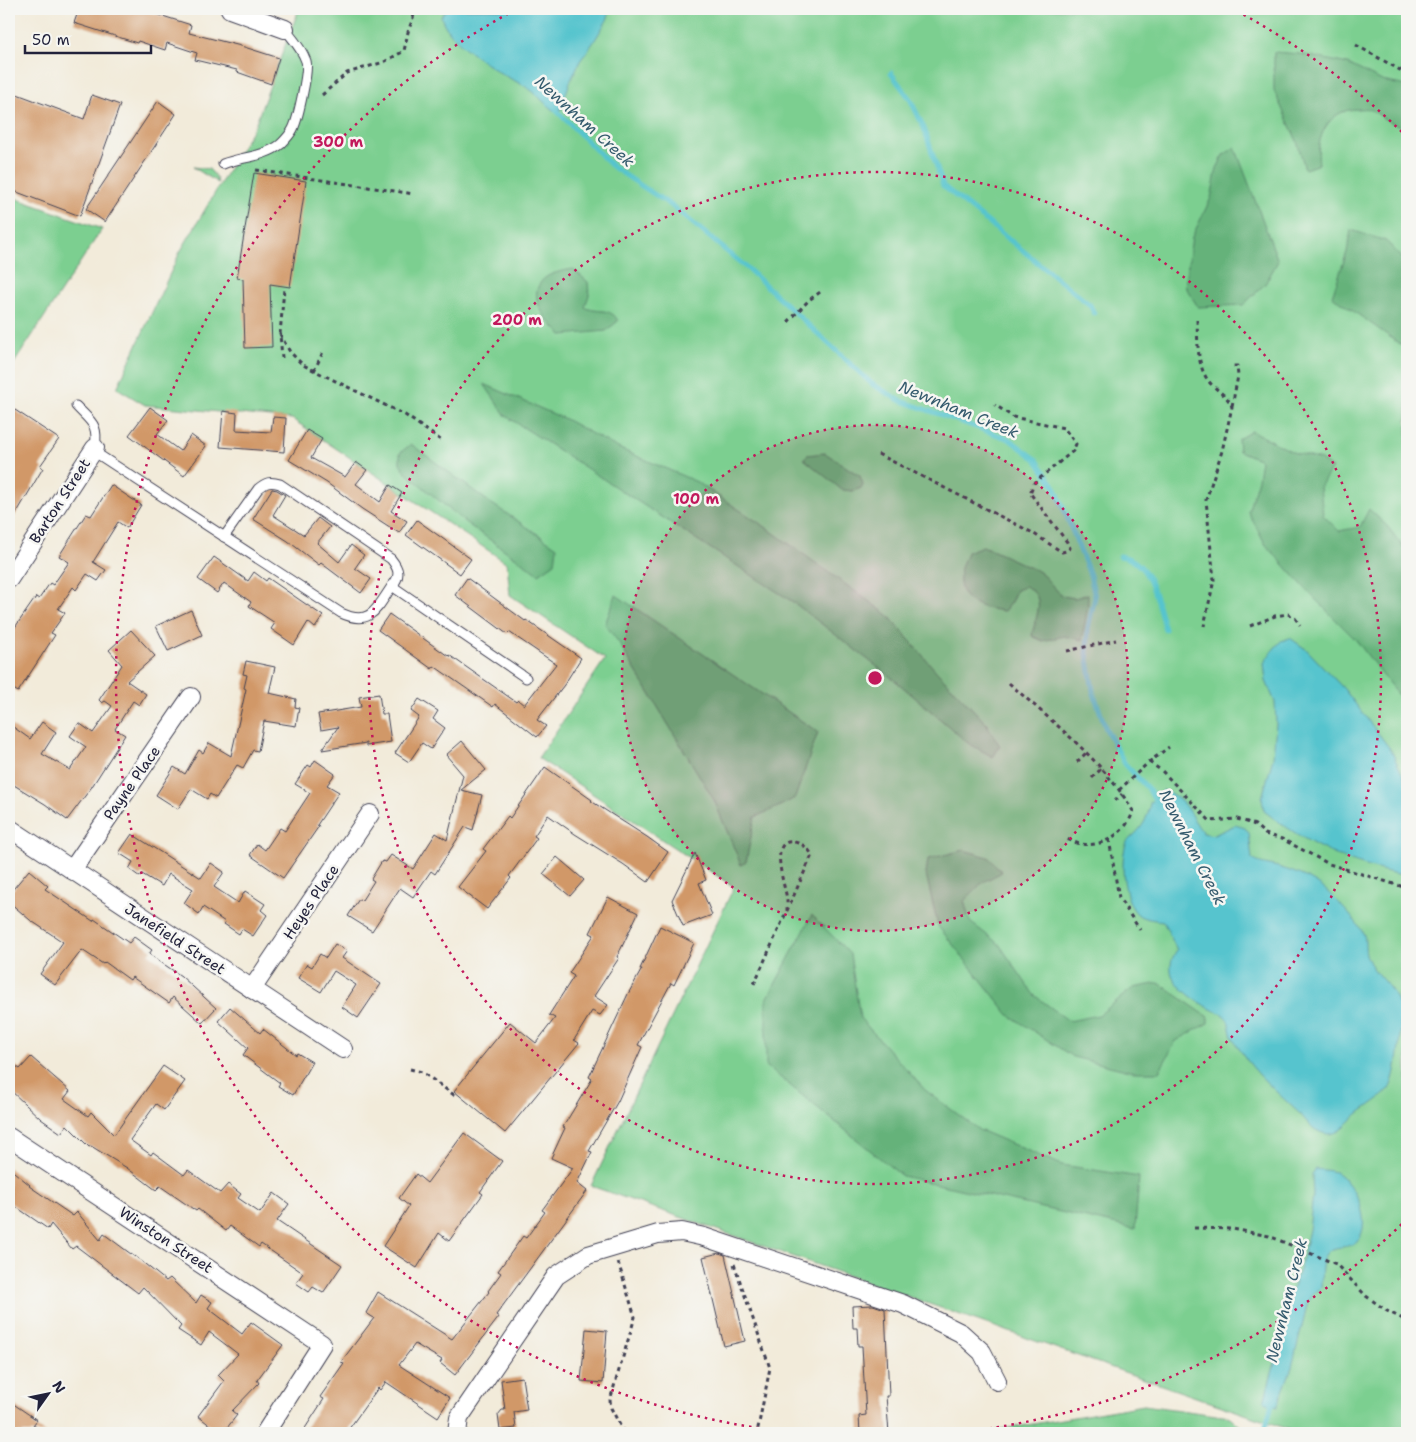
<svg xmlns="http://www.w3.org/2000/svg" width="1416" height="1442" viewBox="0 0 1416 1442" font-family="'Shantell Sans',sans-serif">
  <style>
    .green { fill: #7ccf90; stroke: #4f7866 }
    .forest { fill: #65b27a; stroke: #446a5a }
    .water { fill: #57c4ce; stroke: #3c7384 }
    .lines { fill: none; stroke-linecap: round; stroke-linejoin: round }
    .stream { stroke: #57c4ce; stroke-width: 5 }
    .building { fill: #d19868 }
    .lane-casing { stroke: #414053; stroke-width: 11 }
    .street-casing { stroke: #414053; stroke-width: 20 }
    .path { stroke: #414053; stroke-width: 3; stroke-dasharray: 4 4; stroke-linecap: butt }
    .lane { stroke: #fff; stroke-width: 9 }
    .street { stroke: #fff; stroke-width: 18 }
    .ring { fill: none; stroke: #c2185b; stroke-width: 2.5; stroke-dasharray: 2.5 5 }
    .labels { text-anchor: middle; stroke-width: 5; stroke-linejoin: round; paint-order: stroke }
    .street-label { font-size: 15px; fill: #22223b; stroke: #f6f6f2 }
    .water-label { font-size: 16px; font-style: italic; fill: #355b6e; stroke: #f6f6f2 }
    .centre { fill: #c2185b; stroke: #f6f6f2; stroke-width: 2.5 }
    .ring-label { font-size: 15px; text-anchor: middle; font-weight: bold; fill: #c2185b; stroke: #f6f6f2; stroke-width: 5; stroke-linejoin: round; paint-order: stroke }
  </style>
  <rect width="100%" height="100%" fill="#f6f6f2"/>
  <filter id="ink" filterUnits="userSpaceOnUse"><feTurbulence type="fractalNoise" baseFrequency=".02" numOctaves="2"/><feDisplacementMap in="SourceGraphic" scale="10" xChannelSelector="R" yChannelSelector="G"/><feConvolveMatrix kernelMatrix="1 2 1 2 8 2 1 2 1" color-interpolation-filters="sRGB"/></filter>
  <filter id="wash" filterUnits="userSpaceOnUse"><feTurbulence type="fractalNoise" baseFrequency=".0096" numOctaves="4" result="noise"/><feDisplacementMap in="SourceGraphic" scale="20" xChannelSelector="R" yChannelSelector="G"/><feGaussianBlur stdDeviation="1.12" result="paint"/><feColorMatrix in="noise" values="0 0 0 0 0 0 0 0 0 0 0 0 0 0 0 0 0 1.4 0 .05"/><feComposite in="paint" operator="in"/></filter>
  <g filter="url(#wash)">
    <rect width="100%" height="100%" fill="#f2ebda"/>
    <g class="green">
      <path d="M299 9H1407V1433H1299L591 1186 734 887 538 758 605 659 510 595 507 563 292 419 145 405 117 388 180 252 255 125Z"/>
      <path d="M193 167 209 169 216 177 218 183Z"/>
      <path d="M9 196 102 229 9 371Z"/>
      <path d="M1144 1405 1230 1417 1248 1433H994L998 1430Z"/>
    </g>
    <g class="forest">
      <path d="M1274 52 1300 54 1348 64 1382 81 1407 86V129C1400 126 1393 123 1386 120 1381 117 1375 111 1369 109 1366 108 1361 109 1358 109 1328 109 1315 138 1319 164L1305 169 1297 141 1274 91Z"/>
      <path d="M1235 147 1278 261 1265 284 1243 305 1198 307 1185 286 1192 237 1211 198 1217 168 1224 155Z"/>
      <path d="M1351 230 1386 241 1407 263V349L1332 296 1347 252Z"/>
      <path d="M573 269 588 282 589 295 585 307C596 314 611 306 618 321L606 331 562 335C549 323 527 299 541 282 547 273 563 271 573 269Z"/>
      <path d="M484 384 565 419 618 448 697 482 767 528 888 615 936 671 986 723 1000 746 993 757 968 743 897 682 793 602 506 416Z"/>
      <path d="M1252 431 1295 453 1321 460 1332 468 1320 487 1323 515 1339 531 1360 527 1369 509 1387 526 1407 552V707L1356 640 1314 598 1266 545 1248 512 1258 479 1261 460 1239 451 1238 439Z"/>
      <path d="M411 444 489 502 557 547 555 563 539 574 466 523 406 473 400 463V453Z"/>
      <path d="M825 453 860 476 863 484 861 488 853 491 842 490 804 459 807 455Z"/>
      <path d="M983 546 1040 572 1062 596 1075 598 1088 594V606L1082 640 1064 636 1043 641 1032 636C1033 626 1042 607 1037 597 1036 593 1029 589 1026 586L1016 590 1011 602 1004 611C981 608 957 603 960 574 960 567 965 559 967 552Z"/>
      <path d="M616 595 818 732 795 798 778 807 755 817 746 862 741 865 714 800 619 643 605 624Z"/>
      <path d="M964 850 988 857 1002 872 983 882 964 901 970 922 999 944 1034 995 1069 1021 1099 1015 1133 988 1159 983 1208 1017V1023L1176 1041 1159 1072H1134L1073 1057 1009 1015 938 926 926 874 928 859Z"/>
      <path d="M812 915 850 954 860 1018 925 1090 979 1130 1062 1165 1139 1177 1135 1229 902 1176 766 1066V1001Z"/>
    </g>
    <g class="water">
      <path d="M447 9H611L607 20 593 43 580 61 570 82 559 114C548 108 542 99 532 91 523 84 512 80 502 74 483 62 446 38 441 16Z"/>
      <path d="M1290 638 1307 650 1344 689 1391 750 1407 784V875C1398 875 1389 872 1381 870 1335 859 1301 839 1264 811L1262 798 1273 758 1276 724 1275 702 1266 681 1264 663 1272 651 1281 641Z"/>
      <path d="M1163 790C1187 799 1189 815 1203 833L1214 835 1235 825 1245 828 1249 833 1252 859C1260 864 1266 864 1274 866 1289 870 1309 877 1322 887 1332 895 1360 924 1364 935 1366 941 1364 950 1367 957 1374 975 1392 985 1399 1004 1404 1017 1397 1078 1389 1089 1382 1098 1368 1106 1359 1113 1346 1123 1337 1141 1318 1131 1311 1128 1305 1119 1299 1113 1278 1093 1256 1075 1240 1050 1237 1046 1234 1041 1232 1037 1229 1029 1231 1020 1222 1014 1219 1012 1214 1011 1211 1009 1199 1003 1177 988 1172 975 1169 966 1172 957 1177 950L1163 921C1156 920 1145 919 1140 916 1123 905 1119 859 1127 842 1129 839 1133 836 1135 834 1145 824 1148 816 1150 803Z"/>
      <path d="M1316 1169C1321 1170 1330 1170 1335 1172 1354 1182 1374 1223 1357 1241 1349 1250 1332 1244 1326 1254 1320 1264 1322 1277 1321 1288L1312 1295 1308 1301 1292 1367 1277 1407 1264 1402 1278 1352 1287 1304 1301 1264 1309 1230 1313 1195 1312 1174Z"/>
    </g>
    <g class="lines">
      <g class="stream">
        <path d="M891 73 910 99 924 128 943 186 1090 305 1094 313"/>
        <path d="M556 110 613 167 672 206 747 268 872 384 899 400 1009 439 1036 459 1055 487 1090 575 1095 597 1088 628 1087 653 1093 691 1106 729 1125 764 1149 790 1157 804"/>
        <path d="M1120 556C1153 561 1156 603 1165 629"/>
        <path d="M1264 1433 1273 1400"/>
      </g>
    </g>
    <g id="blocks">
      <g class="building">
        <path d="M79 9H148L147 11 191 25 189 33 241 46 279 58 271 84 237 72V70L195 60 197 53 167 43 165 50 138 41 137 43 74 23Z"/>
        <path d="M9 91 84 119 92 95 120 105 80 216 9 189Z"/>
        <path d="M158 101 176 114 105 222 86 209Z"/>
        <path d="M254 173 306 181 290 287 270 284 272 347 245 348 243 279 237 278Z"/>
        <path d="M9 406 59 439 40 466 43 468 9 526Z"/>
        <path d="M150 407 168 420 157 434 180 451 191 435 206 446 184 476 129 435Z"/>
        <path d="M223 411 237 413 236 430 271 432 273 417 286 418 284 452 220 447Z"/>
        <path d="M307 430 322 439 311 458 345 477 356 462 367 470 356 484 380 502 390 485 402 493 391 511 407 521 399 533 362 509 327 483 289 460Z"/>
        <path d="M111 485 141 505 127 528 118 522 93 562 106 570 98 581 87 574 76 590 73 587 58 609 65 613 51 633 55 635 18 692 9 686V636L36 597 39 599 50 583 53 585 69 562 59 556 86 514 91 516Z"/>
        <path d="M272 489 277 490 285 495 273 515 304 535 318 518 330 527 317 543 339 562 351 545 364 555 355 568 371 579 361 593 321 563 319 565 288 541 253 519Z"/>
        <path d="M417 520 471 559 460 574 406 535Z"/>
        <path d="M214 557 248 581 254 572 266 581 268 578 323 616 315 628 308 622 294 645 271 629 275 623 249 606 251 602 224 583 217 593 198 579Z"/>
        <path d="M467 578 525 621 526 620 581 658 564 685 537 720 546 726 537 737 495 704 493 707 434 666 432 669 378 630 389 614 448 656 449 655 516 702 518 700 524 705 556 664 509 632 507 634 455 595Z"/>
        <path d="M191 610 202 635 168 651 156 626Z"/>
        <path d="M131 630 155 656 127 681 146 694 139 705 133 701 115 729 125 735 91 788 67 820 45 804 9 782V724L30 739 42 722 56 732 42 754 70 770 86 747 70 736 79 723 93 733 112 706 105 701 102 703 99 700 122 665 109 650Z"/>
        <path d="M246 661 275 667 269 693 296 699 295 707 299 708 296 726 264 721 258 751 253 750 243 768 237 765 216 798 210 794 207 799 191 789 178 809 156 795 174 767 185 774 199 750 203 753 209 743 231 756 246 689 244 688 247 675 243 674Z"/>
        <path d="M379 694 382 714H387L391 742 366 746V743L322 750 338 727 321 730 318 714 361 707 359 697Z"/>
        <path d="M419 699 438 711 433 719 445 728 431 749 422 743 409 762 395 753 419 717 411 711Z"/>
        <path d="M462 741 486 770 461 790 482 795 473 830 465 827 435 874 431 871 413 897 400 888 372 931 348 916 359 899 362 900 374 881 371 879 382 861 386 862 391 855 413 869 436 833 447 840 463 775 446 755Z"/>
        <path d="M315 760 335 774 327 785 339 792 317 825 319 826 283 878 250 855 257 844 265 850 280 828 285 831 310 793 295 784 308 765 311 767Z"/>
        <path d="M545 767 592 800 591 801 647 837 668 852 648 882 623 864 575 834 548 815 534 836 537 838 509 876 511 878 487 909 458 887 486 851 483 849 508 816 510 818Z"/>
        <path d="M132 834 201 878 211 863 224 872 214 887 238 903 245 891 265 904 261 910 267 915 253 936 242 929 239 934 224 924 225 922 203 907 199 914 184 903 193 889 169 874 162 886 142 874 140 877 129 869 133 862 119 853Z"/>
        <path d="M695 853 706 880 699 883 712 915 683 926 672 900Z"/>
        <path d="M557 857 584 880 570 896 543 874Z"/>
        <path d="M29 870 48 886 45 889 93 921 94 919 129 943 134 937 152 950 149 954 181 976 216 1008 202 1023 173 997 169 1003 132 977 130 980 105 962 103 964 82 950 55 985 40 974 63 942 30 920 9 902V894Z"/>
        <path d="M608 897 638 913 617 957 619 958 594 996 608 1005 600 1015 592 1011 574 1040 579 1043 505 1133 454 1091 510 1022 536 1043 555 1018 549 1015 574 976 569 973 594 935 590 933Z"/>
        <path d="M660 926 694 943 674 985 671 983 638 1045 642 1047 618 1101 589 1151 592 1152 577 1183 587 1191 496 1315 499 1317 455 1375 440 1363 442 1360 415 1344 399 1365 450 1398 438 1417 386 1382 380 1390 378 1388 346 1433H302L324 1399 320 1397 344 1363 341 1362 374 1318 366 1313 378 1292 452 1339 489 1292 488 1291 501 1273 498 1271 523 1236 526 1238 545 1212 542 1210 573 1168 551 1158 565 1128 563 1127 592 1079 589 1077 628 994 642 969H640Z"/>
        <path d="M335 944 347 951 342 958 381 984 358 1018 342 1007 356 985 334 971 321 992 298 978 307 964 312 967 320 954 326 958Z"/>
        <path d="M230 1007 260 1033 263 1029 296 1055 297 1053 312 1062 293 1095 278 1086 280 1083 243 1055 248 1048 218 1021Z"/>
        <path d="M31 1057 70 1091 64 1099 88 1116 91 1112 114 1135 163 1066 185 1081 164 1110 156 1104 130 1140 151 1155 153 1152 184 1175 188 1170 220 1193 228 1184 241 1194 238 1198 260 1213 274 1193 289 1204 277 1221 342 1265 323 1293 313 1287 309 1292 296 1283 303 1273 261 1244 259 1247 230 1226 226 1231 198 1209 196 1211 160 1186 156 1190 127 1168 91 1146 89 1147 67 1125 61 1133 41 1119 9 1089V1061L20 1069Z"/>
        <path d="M464 1133 502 1161 480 1192 483 1194 449 1241 439 1233 417 1268 383 1246 409 1206 399 1198 416 1174 427 1183Z"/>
        <path d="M9 1168 30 1185 29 1186 73 1216 77 1212 100 1240 104 1234 135 1257V1256L166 1281 170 1278 196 1303 201 1295 212 1302 208 1308 242 1334 251 1322 283 1345 257 1380 259 1383 232 1411 237 1415 223 1433H220L198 1416 224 1381 218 1375 238 1354 209 1332 201 1345 178 1330 181 1326 143 1287 138 1293 76 1246 72 1249 51 1224 48 1229 9 1202Z"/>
        <path d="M719 1253 725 1255 745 1341 724 1346 703 1257Z"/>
        <path d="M873 1305 885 1309 889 1396H886L889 1433H860L859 1416 866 1415 862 1346H858L857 1328H853L852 1306Z"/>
        <path d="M586 1329 607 1331 603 1383 581 1381Z"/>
        <path d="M522 1377 527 1410 514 1412 516 1428 500 1430 498 1415 502 1410H505L501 1380Z"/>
        <path d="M9 1401 37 1420 33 1425 45 1433H9Z"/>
      </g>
    </g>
  </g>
  <g filter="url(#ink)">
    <use href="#blocks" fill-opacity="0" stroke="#414053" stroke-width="1"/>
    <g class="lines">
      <g class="lane-casing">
        <g id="lane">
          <path d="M223 164C241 157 265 157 281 144 285 140 291 133 293 129 298 119 309 70 306 61 302 49 293 39 285 29"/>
          <path d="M76 406C91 422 99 424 95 448"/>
          <path d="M93 451 341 613C371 627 377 608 392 586L526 678"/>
          <path d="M224 537 258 489C266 482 270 481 280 484L391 559C399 569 401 576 392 586"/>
        </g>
      </g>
      <g class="street-casing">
        <g id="street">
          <path d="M230 9 285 29"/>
          <path d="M9 579 95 448"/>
          <path d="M9 828 343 1049"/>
          <path d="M72 870 191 697"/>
          <path d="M252 989 370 814"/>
          <path d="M9 1137 322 1344 265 1433"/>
          <path d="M457 1433 459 1418 556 1276 588 1255 658 1234 682 1232 704 1237 903 1304 961 1333 982 1352 997 1381"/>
        </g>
      </g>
      <g class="path">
        <path d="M1356 45 1407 74"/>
        <path d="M322 95 347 73 384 62 404 51 408 32 416 9"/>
        <path d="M256 170 414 194"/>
        <path d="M1197 320C1198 341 1196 368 1211 384 1219 392 1228 396 1232 407L1222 451 1206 500 1214 580 1204 626"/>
        <path d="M788 322 809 300 823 290"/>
        <path d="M280 334 290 352 303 365 405 415 442 441"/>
        <path d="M282 358 280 334 284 289"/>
        <path d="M314 371 323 352"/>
        <path d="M1232 406 1238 376 1237 366H1233"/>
        <path d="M878 454 1031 532 1062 552 1067 551 1070 548 1067 542 1030 493 1034 483 1073 451 1076 444 1064 428 1013 417 995 405"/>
        <path d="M1250 626 1275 616 1288 614 1295 618 1300 625"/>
        <path d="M1067 651 1116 640"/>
        <path d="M1009 683C1052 722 1103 760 1133 811 1128 831 1103 848 1082 844 1077 844 1072 841 1067 839"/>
        <path d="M1077 762 1086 753"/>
        <path d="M1149 762 1162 771 1210 821 1237 819 1247 822 1255 825 1265 834 1282 839 1329 864 1407 888"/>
        <path d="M1092 778 1101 769"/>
        <path d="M1119 790 1149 762 1169 747"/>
        <path d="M1115 801 1122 794"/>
        <path d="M1109 839 1119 898 1140 930"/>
        <path d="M754 984 812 855C809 849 804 845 798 843 766 833 785 886 787 899 787 903 787 907 787 911"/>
        <path d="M410 1069 422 1072 454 1095"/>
        <path d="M1194 1228 1233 1229 1269 1236 1336 1264 1366 1296 1387 1311 1407 1321"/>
        <path d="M618 1262 635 1317 610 1400 611 1408 624 1433"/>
        <path d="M734 1264 770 1368 757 1433"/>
      </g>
      <use href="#lane" class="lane"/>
      <use href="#street" class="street"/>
    </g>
  </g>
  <circle cx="875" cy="678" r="253" fill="#c2185b" fill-opacity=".12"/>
  <g class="ring">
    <circle cx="875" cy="678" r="253"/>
    <circle cx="875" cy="678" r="506"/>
    <path d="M1407 1219A759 759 0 0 1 954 1433M796 1433A759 759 0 0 1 513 11M1237 11A759 759 0 0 1 1407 137"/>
  </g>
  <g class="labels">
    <g class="street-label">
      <text transform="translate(60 501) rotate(-57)" y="5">Barton Street</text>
      <text transform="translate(132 783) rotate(-55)" y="5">Payne Place</text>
      <text transform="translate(311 902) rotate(-56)" y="5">Heyes Place</text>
      <text transform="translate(175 939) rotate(33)" y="5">Janefield Street</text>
      <text transform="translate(166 1240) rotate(33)" y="5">Winston Street</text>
    </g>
    <g class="water-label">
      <text transform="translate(585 121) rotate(42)" y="6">Newnham Creek</text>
      <text transform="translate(959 409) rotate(22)" y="6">Newnham Creek</text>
      <text transform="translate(1193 847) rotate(63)" y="6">Newnham Creek</text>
      <text transform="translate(1286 1300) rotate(-76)" y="6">Newnham Creek</text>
    </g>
  </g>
  <circle cx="875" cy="678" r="8" class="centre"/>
  <g class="ring-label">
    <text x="338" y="147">300 m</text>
    <text x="517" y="325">200 m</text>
    <text x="696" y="504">100 m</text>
  </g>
  <rect width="1416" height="1442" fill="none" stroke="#f6f6f2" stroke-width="30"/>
  <g transform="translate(48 1394) rotate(57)" stroke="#f6f6f2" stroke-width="4" paint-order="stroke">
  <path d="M0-4L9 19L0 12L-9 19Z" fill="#22223b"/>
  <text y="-8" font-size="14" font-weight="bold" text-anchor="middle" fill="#22223b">N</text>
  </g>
  <path d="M25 45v8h126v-8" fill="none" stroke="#22223b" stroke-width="2.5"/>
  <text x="32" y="45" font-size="15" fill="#22223b" stroke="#f6f6f2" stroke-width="4" paint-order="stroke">50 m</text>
</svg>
